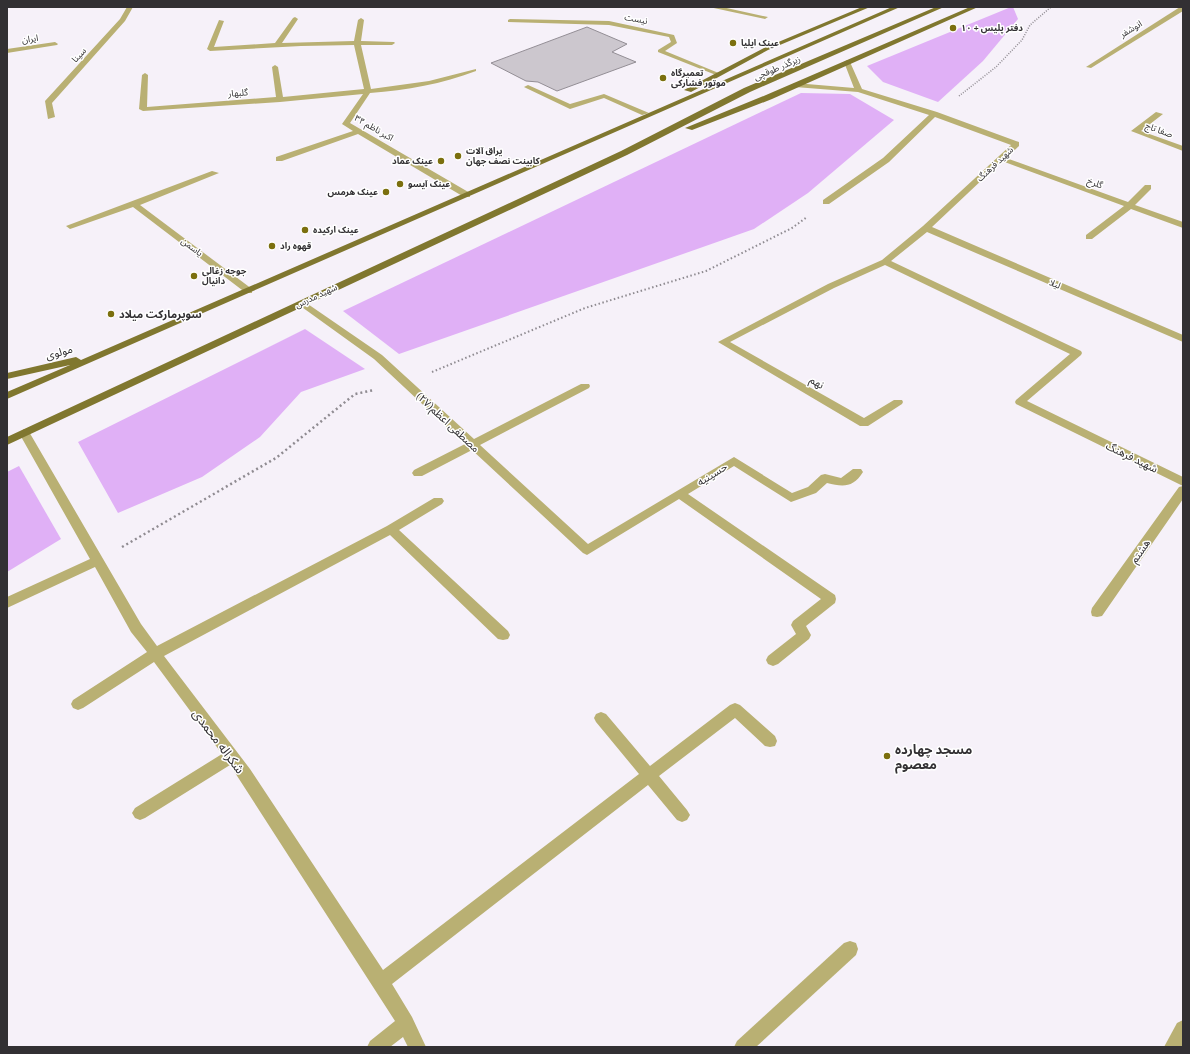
<svg xmlns="http://www.w3.org/2000/svg" width="1190" height="1054" viewBox="0 0 1190 1054" font-family="'IBM Plex Serif','Noto Sans Arabic',serif">
  <style>
    .green { fill: #e0b0f6 }
    .building { fill: #ccc7ce; stroke: #938e95 }
    .lines { fill: none; stroke-linecap: round; stroke-linejoin: round }
    .path-far2 { stroke: #8f8b91; stroke-width: 1.5; stroke-dasharray: 1 1.5; stroke-linecap: butt }
    .path-far1 { stroke: #8f8b91; stroke-width: 2; stroke-dasharray: 1.5 2.5; stroke-linecap: butt }
    .path { stroke: #8f8b91; stroke-width: 2.5; stroke-dasharray: 2 3; stroke-linecap: butt }
    .minor { fill: #b9b073; fill-rule: evenodd }
    .major { fill: #80772f; fill-rule: evenodd }
    .poi-dot { fill: #7b6f0e; stroke: #fff; stroke-width: 1.5 }
    .labels { text-anchor: middle; stroke-width: 3; stroke-linejoin: round; paint-order: stroke }
    .far-street-label { font-size: 9px; fill: #323033; stroke: #fff }
    .far-poi-label { font-size: 9px; font-weight: bold; fill: #323033; stroke: #fff; text-anchor: start }
    .poi-label { font-size: 11px; font-weight: bold; fill: #323033; stroke: #fff; text-anchor: start }
    .street-label { font-size: 11px; fill: #323033; stroke: #fff }
    .near-street-label { font-size: 13px; fill: #323033; stroke: #fff }
    .near-poi-label { font-size: 13px; font-weight: bold; fill: #323033; stroke: #fff; text-anchor: start }
  </style>
  <rect width="100%" height="100%" fill="#f6f1f9"/>
  <g class="green">
    <path d="M1011 7H1013L1018 19 983 61 938 102 883 82 867 66Z"/>
    <path d="M801 93 850 94 894 120 808 193 754 229 399 354 343 311Z"/>
    <path d="M305 329 365 369 301 392 260 437 202 477 118 513 78 442Z"/>
    <path d="M19 466 61 539 7 572V472Z"/>
  </g>
  <path class="building" d="M587 27 627 44 612 52 636 62 557 91 538 82 526 81 491 63Z"/>
  <g class="lines">
    <path class="path-far2" d="M959 96 996 67 1022 40 1030 25 1051 7"/>
    <path class="path-far1" d="M432 372 585 308 706 271 792 228 807 217"/>
    <path class="path" d="M122 547 276 458 355 394 374 390"/>
    <g class="minor">
      <path d="M127 7H133L125 21 52 103 55 117 48 119 45 101 120 19Z"/>
      <path d="M709 7H722L768 17 765 19Z"/>
      <path d="M1180 7H1183V11L1091 68 1086 67Z"/>
      <path d="M295 17 298 19 282 43 354 41 358 20 361 18 364 20 361 41 394 42 395 43 392 45H361L371 89 429 81 476 69V71C442 84 407 90 370 93L350 123 470 193V197H464L358 134 282 161H276V157L353 131 342 124 363 94 280 102 143 111 139 109 142 75 145 73 148 75 147 107 276 97 272 67 275 65 278 67 283 97 364 89 354 45 301 46 210 51 207 49 219 20 224 21 214 47 275 43 293 18Z"/>
      <path d="M510 19 609 21 674 35 677 43 665 51 721 74 716 75 658 52V50L671 42 669 37 609 25 508 22V20Z"/>
      <path d="M55 42 58 44 57 45 7 53V49Z"/>
      <path d="M847 60 850 62 862 89 937 112 1019 142V146L1006 158 1128 202 1145 185H1151V189L1135 205 1183 222V228L1131 209 1092 239H1086V235L1124 206 1002 161 932 227 1183 335V342L927 232 891 261 1081 351 1082 353 1081 355 1027 401 1183 477V499L1102 616 1097 617 1092 616 1091 612 1092 608 1179 487 1183 486 1016 404 1015 402 1016 400 1070 354 885 265 834 288 730 342 864 418 894 400H902L903 402 902 404 868 426H860L718 342 828 284 882 260 923 226 1011 145 935 117 889 162 829 204H823V200L883 158 929 115 858 92 795 87 791 85 795 83 854 88 844 62Z"/>
      <path d="M528 85 570 104 604 94 649 113 642 115 604 98 570 109 526 88 524 87Z"/>
      <path d="M1156 112 1163 114 1141 131 1183 146V151L1131 131Z"/>
      <path d="M212 171 219 173 140 205 252 289V293H246L133 207 73 228 70 229 66 226Z"/>
      <path d="M302 300 382 355 474 439 581 384H589L590 386 589 388 480 445 588 544 734 457 792 493 808 487 821 475 825 474 841 478 853 469H861L863 472C853 488 843 487 827 483L816 493 791 502 734 466 688 494 835 595 836 599 835 603 806 626 811 635 809 639 778 664 773 666 768 664 766 660 768 656 796 634 791 625 793 621 821 599 679 499 587 555 583 553 472 450 422 476H414L412 473 414 470 465 444 374 359 299 305 297 303Z"/>
      <path d="M24 429 28 430 141 624 157 646 387 526 434 498H442L444 501 442 504 399 530 508 631 510 635 508 639 503 640 498 639 390 535 164 656 250 769 383 970 639 774 596 722 594 718 596 714 601 712 606 714 650 766 730 705 735 703 740 705 775 736 777 741 775 746 770 747 765 746 735 718 659 776 687 810 690 815 687 820 682 822 677 820 648 785 392 984 412 1017 426 1047H408L403 1037 390 1047H367L370 1041 395 1021 230 765 145 818 140 820 135 818 132 813 135 808 222 754 154 662 83 708 78 710 73 708 71 704 73 700 147 652 131 632 95 567 7 608V597L90 559 19 433Z"/>
      <path d="M850 941 856 943 858 949 856 955 756 1047H734L737 1041 844 943Z"/>
      <path d="M1183 1020V1047H1164L1177 1023Z"/>
    </g>
    <g class="major">
      <path d="M862 7H870L768 50 691 92 684 90 764 48Z"/>
      <path d="M892 7H900L7 399V392L70 365 7 379V373L76 357 81 360Z"/>
      <path d="M936 7H944L750 92 627 155 7 445V437L621 151 744 88Z"/>
      <path d="M970 7H978L772 99 692 130 685 128 766 95Z"/>
    </g>
  </g>
  <g class="poi-dot">
    <circle cx="953" cy="28" r="4"/>
    <circle cx="733" cy="43" r="4"/>
    <circle cx="663" cy="78" r="4"/>
    <circle cx="458" cy="156" r="4"/>
    <circle cx="441" cy="161" r="4"/>
    <circle cx="400" cy="184" r="4"/>
    <circle cx="386" cy="192" r="4"/>
    <circle cx="305" cy="230" r="4"/>
    <circle cx="272" cy="246" r="4"/>
    <circle cx="194" cy="276" r="4"/>
    <circle cx="111" cy="314" r="4"/>
    <circle cx="887" cy="756" r="4"/>
  </g>
  <g class="labels">
    <g class="far-street-label">
      <text transform="translate(636 19) rotate(11)" y="3">نیست</text>
      <text transform="translate(1131 29) rotate(-31)" y="3">انوشفر</text>
      <text transform="translate(30 39) rotate(-8)" y="3">ایران</text>
      <text transform="translate(79 55) rotate(-48)" y="3">سینا</text>
      <text transform="translate(777 68) rotate(-23)" y="3">زیرگذر طوقچی</text>
      <text transform="translate(238 93) rotate(-4)" y="3">گلبهار</text>
      <text transform="translate(374 128) rotate(30)" y="3">۳۴ اکبر ناظم</text>
      <text transform="translate(1159 130) rotate(20)" y="3">صفا تاج</text>
      <text transform="translate(995 164) rotate(-43)" y="3">شهید فرهنگ</text>
      <text transform="translate(1095 183) rotate(21)" y="3">گلرخ</text>
      <text transform="translate(192 247) rotate(37)" y="3">یاسمن</text>
      <text transform="translate(1055 284) rotate(23)" y="3">لیلا</text>
      <text transform="translate(316 296) rotate(-25)" y="3">شهید مدرس</text>
    </g>
    <g class="far-poi-label">
      <text x="961" y="31">دفتر پلیس + ۱۰</text>
      <text x="741" y="46">عینک ایلیا</text>
      <text x="671" y="76">تعمیرگاه<tspan x="671" dy="10">موتور فشارکی</tspan></text>
      <text x="466" y="154">یراق آلات<tspan x="466" dy="10">کابینت نصف جهان</tspan></text>
      <text x="433" y="164" text-anchor="end">عینک عماد</text>
      <text x="408" y="187">عینک آیسو</text>
      <text x="378" y="195" text-anchor="end">عینک هرمس</text>
      <text x="313" y="233">عینک ارکیده</text>
      <text x="280" y="249">قهوه راد</text>
      <text x="202" y="274">جوجه زغالی<tspan x="202" dy="10">دانیال</tspan></text>
    </g>
    <g class="poi-label">
      <text x="119" y="318">سوپرمارکت میلاد</text>
    </g>
    <g class="street-label">
      <text transform="translate(59 352) rotate(-15)" y="4">مولوی</text>
      <text transform="translate(817 382) rotate(30)" y="4">نهم</text>
      <text transform="translate(448 422) rotate(43)" y="4">مصطفی اعظم(۲۷)</text>
      <text transform="translate(1132 457) rotate(26)" y="4">شهید فرهنگ</text>
      <text transform="translate(712 474) rotate(-32)" y="4">حسینیه</text>
      <text transform="translate(1140 551) rotate(-55)" y="4">هشتم</text>
    </g>
    <g class="near-street-label">
      <text transform="translate(219 741) rotate(53)" y="5">شکراله محمدی</text>
    </g>
    <g class="near-poi-label">
      <text x="895" y="754">مسجد چهارده<tspan x="895" dy="15">معصوم</tspan></text>
    </g>
  </g>
  <rect width="1190" height="1054" fill="none" stroke="#323033" stroke-width="16"/>
</svg>
